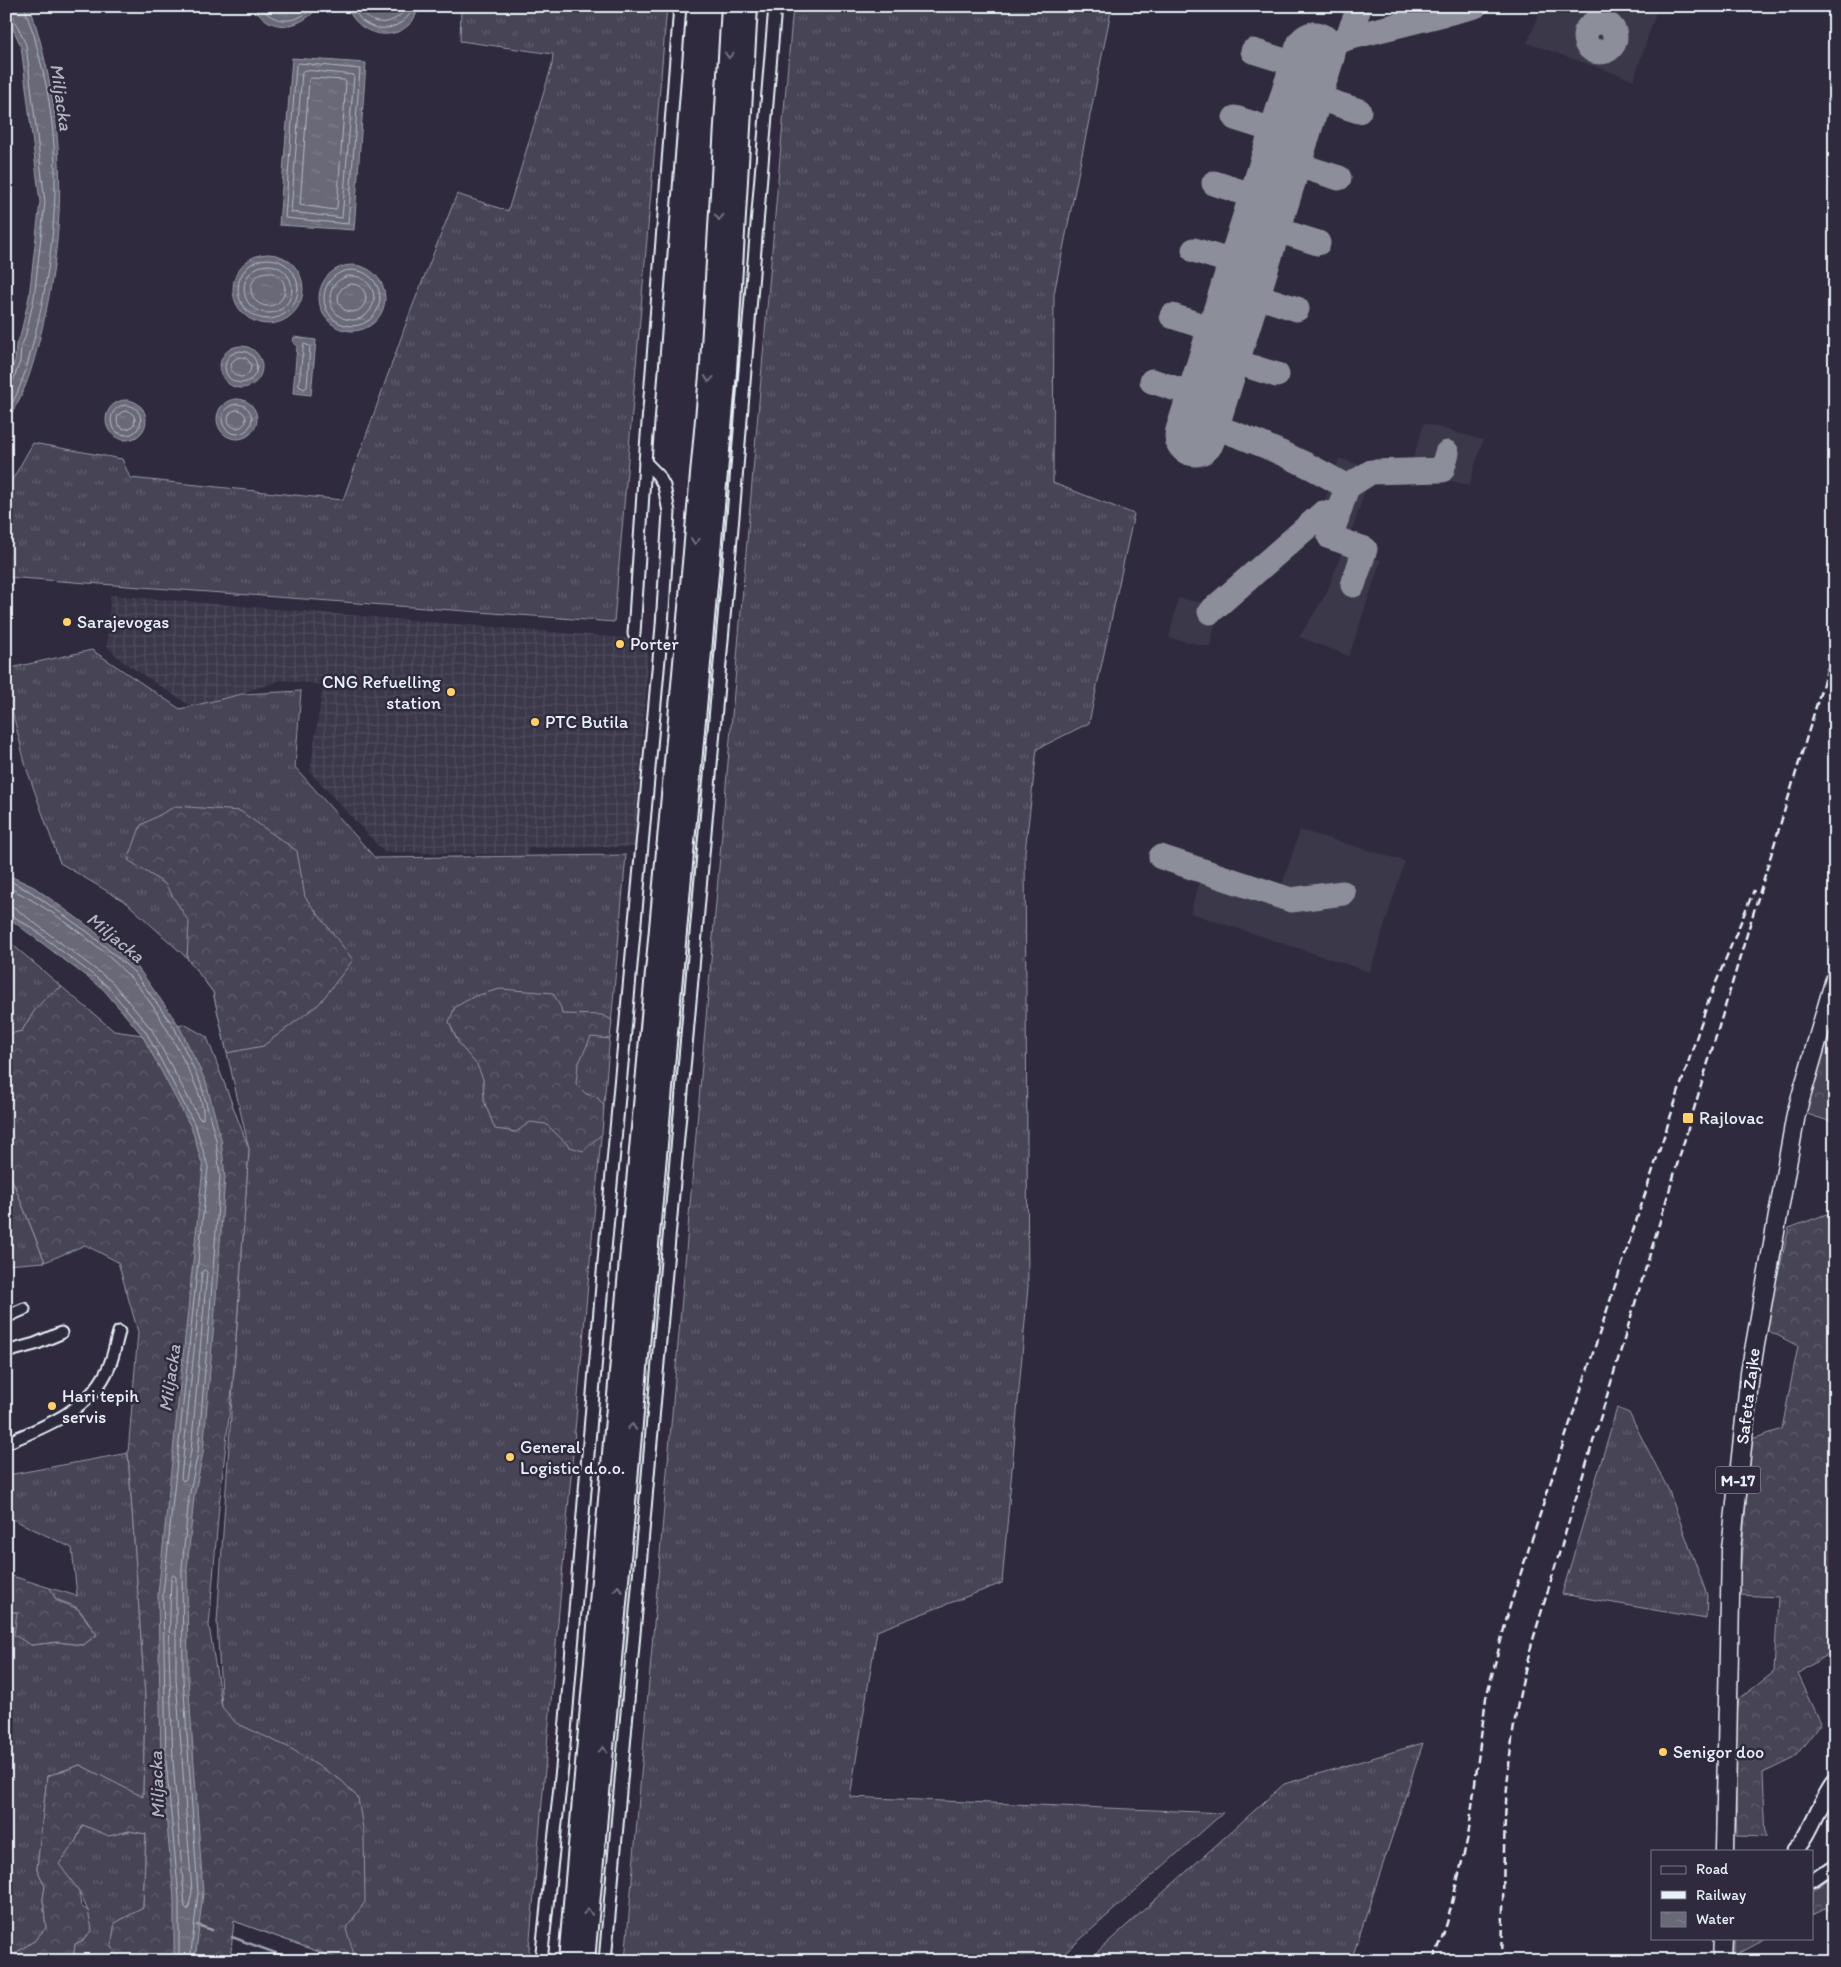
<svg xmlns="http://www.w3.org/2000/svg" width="1841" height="1967" viewBox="0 0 1841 1967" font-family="Itim,sans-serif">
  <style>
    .built { fill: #3b3749 }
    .industrial { fill: url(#industrial-grid) }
    .grass { fill: url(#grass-tufts); stroke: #979aa6 }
    .forest { fill: url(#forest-crowns); stroke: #979aa6 }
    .water { fill: url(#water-ripples); stroke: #9c9fab }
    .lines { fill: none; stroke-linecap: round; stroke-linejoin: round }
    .shore { stroke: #b5bbc5; stroke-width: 1 }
    .stream { stroke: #9c9fab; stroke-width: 2.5 }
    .taxiway { stroke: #8c8e9a; stroke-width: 25 }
    .runway { stroke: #8c8e9a; stroke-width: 61 }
    .street-casing { stroke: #e8f1f8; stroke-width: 15 }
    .secondary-casing { stroke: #e8f1f8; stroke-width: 19 }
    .primary-casing { stroke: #e8f1f8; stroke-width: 21 }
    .highway-casing { stroke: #e8f1f8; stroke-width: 24 }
    .street { stroke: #2f2a3d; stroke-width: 11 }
    .secondary { stroke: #2f2a3d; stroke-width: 15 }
    .primary { stroke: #2f2a3d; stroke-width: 18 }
    .highway { stroke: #2f2a3d; stroke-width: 20 }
    .rail { stroke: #e8f1f8; stroke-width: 2.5; stroke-dasharray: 8 4; stroke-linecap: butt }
    .oneway { stroke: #70707e }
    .poi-dot { fill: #ffd166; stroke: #2f2a3d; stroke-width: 2 }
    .labels { text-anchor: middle; stroke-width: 5; stroke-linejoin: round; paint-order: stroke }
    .shield { fill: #2f2a3d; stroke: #b0b5c0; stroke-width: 1 }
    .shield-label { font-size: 16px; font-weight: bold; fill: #e8f1f8 }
    .poi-label { font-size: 18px; fill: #e8f1f8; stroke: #2f2a3d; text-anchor: start }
    .street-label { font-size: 18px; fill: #e8f1f8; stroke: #2f2a3d }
    .water-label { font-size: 19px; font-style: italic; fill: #afb4be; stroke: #2f2a3d }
  </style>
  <defs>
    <pattern id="industrial-grid" width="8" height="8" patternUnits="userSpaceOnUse" patternTransform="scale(1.25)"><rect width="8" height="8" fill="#3b3749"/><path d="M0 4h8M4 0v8" fill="none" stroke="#4e4b5b"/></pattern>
    <pattern id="grass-tufts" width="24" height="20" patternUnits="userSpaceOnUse" patternTransform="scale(1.25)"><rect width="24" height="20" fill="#464455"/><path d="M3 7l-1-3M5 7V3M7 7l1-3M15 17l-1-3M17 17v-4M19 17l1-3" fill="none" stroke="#615f6e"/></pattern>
    <pattern id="forest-crowns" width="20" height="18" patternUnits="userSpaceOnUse" patternTransform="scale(1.25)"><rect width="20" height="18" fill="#464455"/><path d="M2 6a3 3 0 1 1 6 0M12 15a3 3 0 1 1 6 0" fill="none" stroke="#615f6e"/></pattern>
    <pattern id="water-ripples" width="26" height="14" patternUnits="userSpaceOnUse" patternTransform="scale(1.25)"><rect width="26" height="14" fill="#696978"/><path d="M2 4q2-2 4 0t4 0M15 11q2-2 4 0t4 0" fill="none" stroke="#7e7f8c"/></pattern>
  </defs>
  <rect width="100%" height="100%" fill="#2f2a3d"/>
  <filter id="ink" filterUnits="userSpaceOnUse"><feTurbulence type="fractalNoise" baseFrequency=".02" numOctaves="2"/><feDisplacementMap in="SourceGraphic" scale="10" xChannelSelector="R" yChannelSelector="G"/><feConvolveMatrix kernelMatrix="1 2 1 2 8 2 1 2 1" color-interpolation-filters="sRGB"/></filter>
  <g filter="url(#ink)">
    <g class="built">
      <path d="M1543 6H1658L1634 80 1527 43Z"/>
      <path d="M1424 423 1483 440 1469 486 1410 469Z"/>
      <path d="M1339 458 1372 469 1347 547 1313 536Z"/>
      <path d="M1343 549 1381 560 1349 656 1299 637 1326 594Z"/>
      <path d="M1178 598 1219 606 1210 647 1169 638Z"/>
      <path d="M1300 830 1405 861 1370 972 1190 913 1204 866 1280 891Z"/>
    </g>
    <path class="industrial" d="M110 595 649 640 635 847 528 848 527 855 384 852 310 772 323 685 282 680 195 709 122 661 107 646Z"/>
    <g class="grass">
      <path d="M461 6H667L614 622 6 577V491L33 443 122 459 130 478 343 500 411 310 457 194 508 211 552 65 553 54 460 41Z"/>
      <path d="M793 6H1112L1054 294 1053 483 1134 514 1089 723 1037 749 1025 852 1028 1287 1002 1583 877 1631 850 1797 1223 1813 1056 1961H625Z"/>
      <path d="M92 650 180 709 242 694 301 691 295 767 375 858 626 855 528 1961H344L234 1921 217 1622 249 1149 213 992 187 958 127 903 60 863 26 767 6 686V669Z"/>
      <path d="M6 939 62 987C43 997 32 1013 22 1031L6 1035Z"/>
      <path d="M6 1164 45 1262 6 1265Z"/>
      <path d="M1617 1408 1629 1413 1669 1491 1707 1595 1706 1619 1562 1594Z"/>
      <path d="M128 1453 145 1696 143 1798 80 1765 47 1776 37 1869 45 1886 43 1899 46 1928 34 1941 17 1952 15 1961H6V1612H17L31 1645 58 1642 83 1645 97 1635C91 1627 85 1614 77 1608 66 1600 54 1604 50 1588L77 1596 72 1548 6 1516 8 1475Z"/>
      <path d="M1423 1743 1351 1961H1087L1284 1784Z"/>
      <path d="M83 1825 109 1835 129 1831 146 1834 143 1908 115 1923 111 1947 123 1961H73L75 1944 85 1939 88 1911 79 1891 58 1864 75 1842Z"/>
    </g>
    <g class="forest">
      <path d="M176 806 240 811 297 851 305 897 353 960 319 1004 263 1046 227 1053 213 992 187 958 189 922 165 884 128 860 141 825Z"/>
      <path d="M62 987 114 1031 142 1035 159 1027 184 1024 207 1037 249 1149 233 1381 219 1506 209 1626 222 1707 236 1723 290 1748 342 1781 358 1798 364 1835 365 1902 346 1929 356 1961H344L234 1921 230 1961H123L111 1947 115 1923 143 1908 146 1834 129 1831 109 1836 83 1825 75 1842 59 1864 79 1891 81 1906 88 1911 92 1929 85 1939 75 1944 73 1961H15L17 1952 34 1941 46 1928 43 1899 45 1886 37 1869 47 1776 80 1765 143 1797 145 1696 128 1453 138 1332 118 1262 85 1245 45 1262 6 1164V1035L22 1031C32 1013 43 996 62 987Z"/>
      <path d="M500 989 553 993 561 1008 562 1014 602 1015 612 1020 610 1039 591 1037 578 1065 576 1084 586 1094 597 1097 604 1106 602 1134 583 1151 570 1147 546 1124 530 1122 516 1132 495 1129 484 1101 483 1079 477 1065 459 1044 449 1022 455 1007 475 996Z"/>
      <path d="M1826 1033 1835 1034V1123L1804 1113Z"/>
      <path d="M1835 1211V1649L1798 1674 1821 1723 1794 1758 1763 1773 1766 1837 1737 1836 1734 1741 1739 1699 1774 1672 1778 1597 1738 1595 1752 1439 1782 1429 1798 1346 1765 1329 1789 1228Z"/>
      <path d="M6 1574 50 1588 56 1600 78 1609 97 1635 83 1645 58 1642 31 1645 14 1635 17 1612H6Z"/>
      <path d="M1835 1874V1914L1826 1909 1812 1915V1891Z"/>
      <path d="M1734 1938H1768L1734 1956Z"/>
    </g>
    <g class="water">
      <path d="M6 6H30C65 116 69 217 42 329 34 362 26 394 6 421V385L15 360 16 344 20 337 29 297 40 202 21 46 6 14Z"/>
      <path d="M254 6H319C302 29 269 35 254 6Z"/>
      <path d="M347 6H419C410 45 359 42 347 6Z"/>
      <path d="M292 58 366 63 354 230 279 225Z"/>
      <circle cx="268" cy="289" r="35"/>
      <circle cx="352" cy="298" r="33"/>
      <path d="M294 337 316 340 311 395 293 393 297 347 293 342Z"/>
      <circle cx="241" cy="367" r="21"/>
      <circle cx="237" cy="419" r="20"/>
      <circle cx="126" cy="420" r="20"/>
      <path d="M6 874 34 887 92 929 138 968 178 1024 206 1082 221 1139 225 1177 215 1310 203 1453 194 1497 187 1569 188 1678 203 1893 195 1961H174V1898L161 1762 158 1594 203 1167 192 1129 142 1035 103 989 6 916Z"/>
    </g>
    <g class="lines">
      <g class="shore">
        <path d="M260 6C273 25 299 25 313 6"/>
        <path d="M353 6C363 37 403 35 414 6"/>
        <path d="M359 6C369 30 397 26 407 6"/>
        <path d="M6 13 13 16 26 45 45 202 34 298 25 338 21 346 20 361 13 381 6 384"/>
        <path d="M299 63 360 69 348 224 285 218 296 66Z"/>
        <path d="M305 70 354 75 342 218 291 212 302 72Z"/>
        <path d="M312 78 344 80 346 82 337 207 335 210 300 205 309 80Z"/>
        <circle cx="268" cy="289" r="30"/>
        <circle cx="268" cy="289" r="24"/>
        <circle cx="352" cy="298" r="28"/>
        <circle cx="268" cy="289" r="17"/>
        <circle cx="352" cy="298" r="22"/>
        <circle cx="352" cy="298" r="14"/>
        <path d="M304 344 310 346 307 387 304 389 299 386Z"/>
        <circle cx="241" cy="367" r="16"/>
        <circle cx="241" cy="367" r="10"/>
        <circle cx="237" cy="419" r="15"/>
        <circle cx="126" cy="420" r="15"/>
        <circle cx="237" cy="419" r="9"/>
        <circle cx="126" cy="420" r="9"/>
        <path d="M6 413C21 392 28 363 34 339 53 262 62 181 49 102 46 80 39 57 34 35 31 26 26 16 25 6"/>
        <path d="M6 879 31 892 89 933 134 972 174 1027 201 1084 216 1140 220 1177 210 1310 198 1452 189 1497 182 1568 183 1678 198 1893 190 1961"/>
        <path d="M6 886C50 908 95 941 129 976 152 1000 171 1035 186 1065 193 1080 205 1102 203 1119L199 1118 152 1030 112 982 15 908 6 906"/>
        <path d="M6 912 32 928 106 985 146 1032 196 1127 208 1167 163 1594 166 1762 179 1898V1961"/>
        <path d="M205 1270 207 1272 191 1451 186 1479 183 1481 181 1478 202 1272Z"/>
        <path d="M173 1575 176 1577V1679L192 1892 188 1910 185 1907 173 1761 169 1650 171 1577Z"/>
      </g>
      <g class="stream">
        <path d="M197 1925 212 1930"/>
        <path d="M232 1937 297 1961"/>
      </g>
      <g class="taxiway">
        <circle cx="1600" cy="37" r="15"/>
        <path d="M1347 38 1360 6"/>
        <path d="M1253 51 1310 69"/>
        <path d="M1315 52 1347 38 1475 6"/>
        <path d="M1303 93 1359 111"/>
        <path d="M1235 118 1289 135"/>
        <path d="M1282 160 1339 178"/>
        <path d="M1214 183 1269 201"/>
        <path d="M1261 225 1318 243"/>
        <path d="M1194 250 1248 267"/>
        <path d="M1241 291 1297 309"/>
        <path d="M1172 316 1227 334"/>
        <path d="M1220 357 1277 375"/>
        <path d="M1152 381 1207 399"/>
        <path d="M1200 422C1253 439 1299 458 1347 487L1337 517 1323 513 1210 612"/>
        <path d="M1347 487 1371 472 1442 470 1447 453"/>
        <path d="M1337 517 1330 537 1365 549 1353 585"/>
        <path d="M1161 857 1291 900 1343 893"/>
      </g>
      <path class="runway" d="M1195 436 1315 52"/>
      <g class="street-casing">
        <g id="street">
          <path d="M634 634 645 462 680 6"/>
          <path d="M6 1317 24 1309"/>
          <path d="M6 1352 35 1344 61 1333"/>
          <path d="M6 1443C43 1427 86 1412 106 1373 113 1361 115 1345 119 1332"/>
          <path d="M1812 1881 1835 1865"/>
          <path d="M541 1961 562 1768 604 1261 662 626 669 512 664 486 658 475 645 462"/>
          <path d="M605 1961 733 516 775 6"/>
        </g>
      </g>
      <g class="secondary-casing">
        <path id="secondary" d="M1794 1851C1811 1835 1819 1802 1835 1782"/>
      </g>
      <g class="primary-casing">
        <g id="primary">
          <path d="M1725 1851 1731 1549 1750 1373 1796 1114 1835 979"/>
          <path d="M1722 1961 1723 1938"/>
        </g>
      </g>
      <g class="highway-casing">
        <g id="highway">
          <path d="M569 1961 623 1338 711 364 732 6"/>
          <path d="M584 1961 726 372 747 6"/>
        </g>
      </g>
      <use href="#street" class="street"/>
      <use href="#secondary" class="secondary"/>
      <use href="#primary" class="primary"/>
      <use href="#highway" class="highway"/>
      <g class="rail">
        <path d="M1434 1961 1447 1923 1468 1837 1486 1698 1510 1606 1708 1002 1754 890"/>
        <path d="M1502 1961C1504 1890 1502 1818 1511 1748 1515 1712 1523 1678 1532 1643L1835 644"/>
      </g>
    </g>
    <defs><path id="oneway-chevron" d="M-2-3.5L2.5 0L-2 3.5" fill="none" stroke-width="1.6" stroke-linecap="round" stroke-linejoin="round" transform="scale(1.25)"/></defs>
    <g class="oneway">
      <use href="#oneway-chevron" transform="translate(729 55) rotate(93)"/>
      <use href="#oneway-chevron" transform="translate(719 217) rotate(93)"/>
      <use href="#oneway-chevron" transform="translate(709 379) rotate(95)"/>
      <use href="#oneway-chevron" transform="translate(695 541) rotate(95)"/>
      <use href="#oneway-chevron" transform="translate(632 1427) rotate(-85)"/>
      <use href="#oneway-chevron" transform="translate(618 1589) rotate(-85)"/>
      <use href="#oneway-chevron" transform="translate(603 1750) rotate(-85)"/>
      <use href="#oneway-chevron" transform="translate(588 1912) rotate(-85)"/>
    </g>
  </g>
  <g class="poi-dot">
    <circle cx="67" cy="622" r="5"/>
    <circle cx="620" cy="644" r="5"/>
    <circle cx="451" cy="692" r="5"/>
    <circle cx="535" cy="722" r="5"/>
    <rect x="1682" y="1112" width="12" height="12" rx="2.5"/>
    <circle cx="52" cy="1406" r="5"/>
    <circle cx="510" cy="1457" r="5"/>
    <circle cx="1663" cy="1752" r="5"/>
  </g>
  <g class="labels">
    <rect class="shield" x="1715.5" y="1466.5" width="45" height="27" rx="4"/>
    <g class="shield-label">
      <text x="1738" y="1486">M-17</text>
    </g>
    <g class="poi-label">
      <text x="77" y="628">Sarajevogas</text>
      <text x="630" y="650">Porter</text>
      <text x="441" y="688" text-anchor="end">CNG Refuelling<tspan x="441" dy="21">station</tspan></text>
      <text x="545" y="728">PTC Butila</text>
      <text x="1699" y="1124">Rajlovac</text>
      <text x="62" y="1402">Hari tepih<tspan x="62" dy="21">servis</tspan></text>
      <text x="520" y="1453">General<tspan x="520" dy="21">Logistic d.o.o.</tspan></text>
      <text x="1673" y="1758">Senigor doo</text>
    </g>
    <g class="street-label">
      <text transform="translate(1748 1396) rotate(-83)" y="6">Safeta Zajke</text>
    </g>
    <g class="water-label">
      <text transform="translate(62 97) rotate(82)" y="7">Miljacka</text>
      <text transform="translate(116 937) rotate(39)" y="7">Miljacka</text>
      <text transform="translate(169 1378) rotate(-82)" y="7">Miljacka</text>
      <text transform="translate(156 1785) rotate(-92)" y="7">Miljacka</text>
    </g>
  </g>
  <rect width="1841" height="1967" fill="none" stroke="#2f2a3d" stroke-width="25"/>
  <rect x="12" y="12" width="1816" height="1942" fill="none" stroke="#e8f1f8" stroke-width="2" filter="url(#ink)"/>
  <rect x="1651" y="1850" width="162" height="90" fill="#2f2a3d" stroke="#797a88"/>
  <rect x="1661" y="1866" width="25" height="8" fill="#2f2a3d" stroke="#797a88"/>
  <text x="1696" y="1874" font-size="15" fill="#e8f1f8">Road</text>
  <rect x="1661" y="1891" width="25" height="8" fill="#e8f1f8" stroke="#797a88"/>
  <text x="1696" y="1900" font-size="15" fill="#e8f1f8">Railway</text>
  <rect x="1661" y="1912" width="25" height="15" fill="url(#water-ripples)" stroke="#797a88"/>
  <text x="1696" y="1924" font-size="15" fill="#e8f1f8">Water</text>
</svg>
